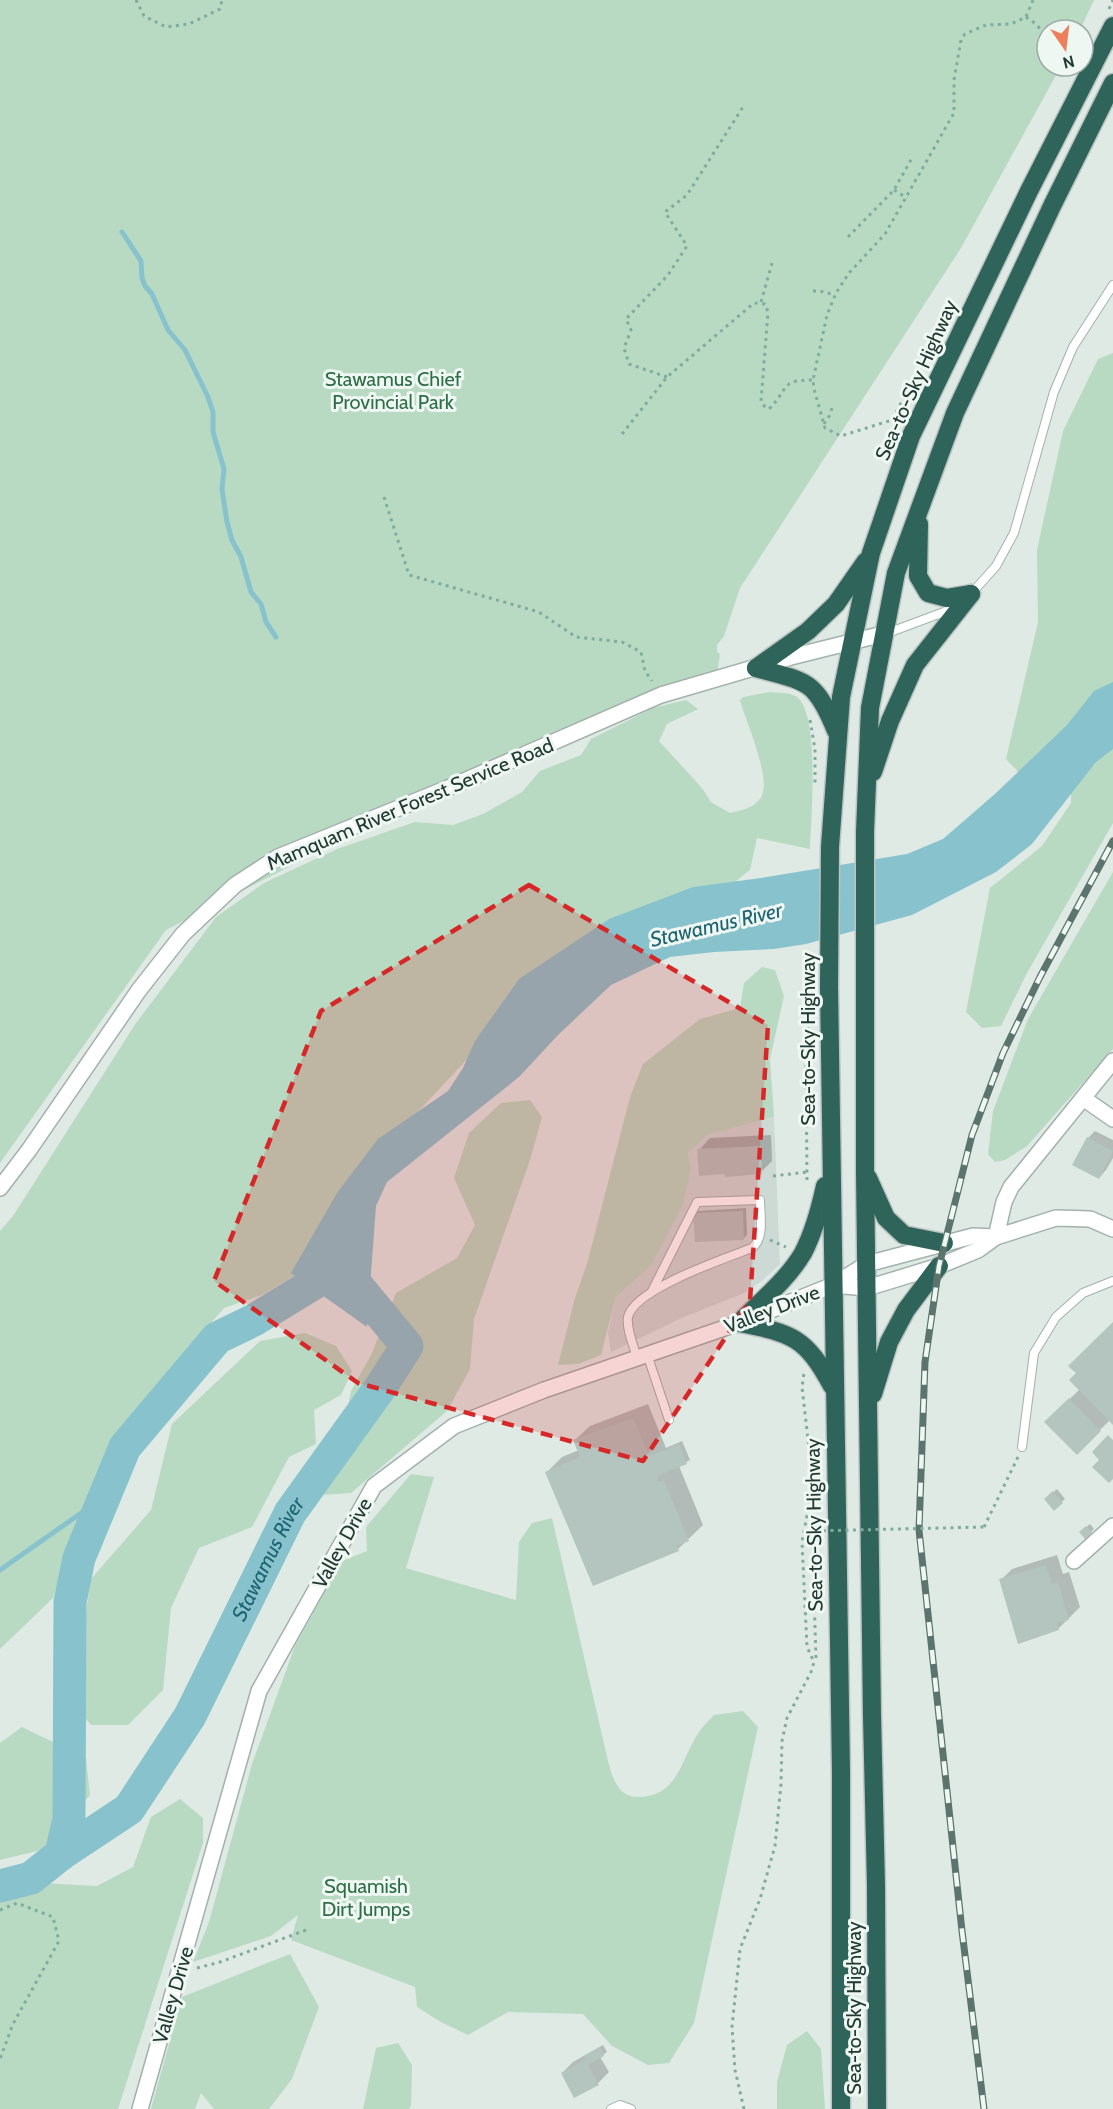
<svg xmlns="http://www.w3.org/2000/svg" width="1113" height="2109" viewBox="0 0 1113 2109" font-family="Cabin,sans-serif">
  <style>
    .built { fill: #cdd9d4 }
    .green { fill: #b8dac2 }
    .water { fill: #88c3cd }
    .shadow { fill: #0003 }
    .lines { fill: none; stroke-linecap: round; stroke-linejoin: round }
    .stream { stroke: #88c3cd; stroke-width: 5 }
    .river { stroke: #88c3cd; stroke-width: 33 }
    .building { fill: #b4c4be }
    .lane-casing { stroke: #a2b1ac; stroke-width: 10 }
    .street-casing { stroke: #a2b1ac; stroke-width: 18 }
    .highway-casing { stroke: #bcc4c2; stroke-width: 21 }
    .path { stroke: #80ac9f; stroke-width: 3; stroke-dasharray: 3 4.5; stroke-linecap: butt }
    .lane { stroke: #fff; stroke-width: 8 }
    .street { stroke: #fff; stroke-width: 15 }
    .highway { stroke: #2e6459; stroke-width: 18 }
    .rail-casing { stroke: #5b756e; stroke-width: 7 }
    .rail { stroke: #eff7f3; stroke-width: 4.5; stroke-dasharray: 14; stroke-linecap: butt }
    .path-bridge { stroke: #80ac9f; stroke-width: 3; stroke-dasharray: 3 4.5; stroke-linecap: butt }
    .marked { fill: #d62828; fill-opacity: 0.2; stroke: #d62828; stroke-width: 4.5; stroke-dasharray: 12 8; stroke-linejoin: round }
    .labels { text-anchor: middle; stroke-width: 6; stroke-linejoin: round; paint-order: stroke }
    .park-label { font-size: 20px; fill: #2d6e46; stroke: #eff7f3 }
    .street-label { font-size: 20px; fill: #213932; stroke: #eff7f3 }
    .water-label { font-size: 21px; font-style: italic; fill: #1e6472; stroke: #eff7f3 }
  </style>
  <rect width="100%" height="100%" fill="#dfeae5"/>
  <path class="built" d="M774 1117 780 1264 762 1281 744 1293 684 1317 611 1352 608 1333 616 1297 650 1267 691 1168 688 1153 706 1135Z"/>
  <g class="green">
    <path d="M0 0H1094L1080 30H1047V66H1061L961 248 740 588 724 636 717 645V652L720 654 717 675 361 830 166 930 0 1163Z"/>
    <path d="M1113 353V690L1020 774 1006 759 1038 622 1037 550 1063 431 1098 359Z"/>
    <path d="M770 692C778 693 790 692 797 697 820 714 811 820 810 849L757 838 750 870 730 886 484 1041 372 1161 305 1269 262 1295 224 1308 190 1347 70 1546 53 1598 0 1649V1231L13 1216 136 1023 216 917 264 883 337 849 415 822 453 825 483 814 522 792 540 771 581 755 591 739 653 708 686 700 698 709 667 724 659 741 702 788 711 802 730 813C741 810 752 809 760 799 774 782 745 720 740 700L743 697Z"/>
    <path d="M1113 740V823L1027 973 1001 1026 982 1028 966 1012 990 888 1042 846 1071 803V775Z"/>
    <path d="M1113 872V1049L1027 1146 1005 1160 995 1162 988 1154 993 1111 1028 1019Z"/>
    <path d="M762 967 775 970 784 996 770 1059 774 1117 707 1135 688 1153 691 1168 683 1205 650 1267 616 1297 601 1355 578 1364 558 1365 575 1298 587 1264 630 1097 643 1064 700 1019 740 1008 744 983Z"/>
    <path d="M530 1100 542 1117 530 1160 474 1319 470 1369 447 1411 351 1493 321 1495V1470L342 1438 351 1391 371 1355 396 1293 457 1258 475 1225 454 1178 469 1133 501 1103Z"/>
    <path d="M305 1333 336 1346 352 1371 341 1395 314 1410 316 1444 289 1457 252 1527 199 1548 171 1608 163 1690 128 1725H91L62 1689 58 1649 84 1625 91 1579 151 1510 172 1424 260 1341Z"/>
    <path d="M411 1474 434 1477 406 1568 516 1600 519 1542 532 1523 552 1518 608 1761C612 1777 618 1798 639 1797 679 1796 681 1758 699 1732 703 1726 709 1720 714 1715L743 1711 758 1727 694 2023 669 2063 648 2065 612 2046 583 2014 508 2012 468 2035 441 2022 417 2007 415 1987 291 1940 298 1915 271 1936 193 1962 209 1922 252 1764 295 1646 342 1561 367 1551 366 1527Z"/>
    <path d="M22 1727 86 1758 90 1795 41 1850 0 1860V1743Z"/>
    <path d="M180 1799 203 1818V1843L118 2109H0V1896L40 1883 97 1886 133 1867 151 1817Z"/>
    <path d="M290 1954 319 2007 292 2079 269 2109H214L201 2093 195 2109H151L182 1997Z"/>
    <path d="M807 2031 821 2049 825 2109H777V2082L787 2045Z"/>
    <path d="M398 2043 412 2065 411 2106 409 2109H363L376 2048Z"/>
  </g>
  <path class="water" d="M1113 682V749L1096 762 1032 844 996 872 912 915 806 944 774 949 714 952 670 957 611 985 558 1035 519 1077 387 1182 376 1206 367 1327 291 1273 337 1193 378 1139 448 1091 463 1068 475 1041 519 979 609 919 693 887 761 878 907 854 943 839 996 793 1067 725 1094 691Z"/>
  <g class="shadow">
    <path d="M1095 1131 1113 1140V1158L1106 1170 1099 1178 1088 1138Z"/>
    <path d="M771 1135 772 1161 761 1172 699 1150 710 1138Z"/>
    <path d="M746 1208 747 1235 744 1238 695 1214 698 1211Z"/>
    <path d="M1113 1324V1423L1110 1420 1077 1453 1046 1422 1080 1389 1078 1373Z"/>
    <path d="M648 1404 666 1448 682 1441 690 1460 679 1466 703 1525 678 1549 547 1472 562 1457 579 1450 575 1440 590 1426Z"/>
    <path d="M1057 1489 1065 1499 1054 1509 1046 1499Z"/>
    <path d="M1090 1524 1094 1529 1091 1532H1081Z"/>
    <path d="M1057 1555 1063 1574 1069 1572 1080 1607 1058 1629 1001 1580 1012 1569Z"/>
    <path d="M603 2045 607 2052 600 2057 609 2072 598 2083 562 2073 573 2062Z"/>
  </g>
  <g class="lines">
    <g class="stream">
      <path d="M122 232 141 261 142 278 145 286 152 294 168 330 185 350 208 397 213 412V432L224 469 222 489 227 522 232 540 241 557 251 592 261 604 266 622 276 637"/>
      <path d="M0 1570 104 1497"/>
    </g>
    <g class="river">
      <path id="s1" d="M61 1854 129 1809 190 1716 290 1513 380 1388 407 1346 340 1265"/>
      <path d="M0 1886 31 1878 61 1854 69 1819 70 1602 79 1558 125 1447 217 1338 254 1320 321 1279 338 1255"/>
    </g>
  </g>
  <g class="building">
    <path d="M1087 1137 1113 1151 1099 1179 1072 1165Z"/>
    <path d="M761 1146 762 1174 725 1177 724 1174 699 1176 697 1149Z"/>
    <path d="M743 1211 744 1240 695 1242 693 1213Z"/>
    <path d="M1113 1322V1425L1069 1380 1076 1373 1068 1366Z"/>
    <path d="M1069 1398 1101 1431 1077 1455 1044 1422Z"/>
    <path d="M633 1418 649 1456 679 1444 687 1464 657 1476 659 1482 664 1480 689 1541 677 1546 679 1551 593 1586 545 1472 580 1457 573 1440Z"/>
    <path d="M1108 1435 1113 1440V1479L1109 1483 1092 1467 1099 1460 1092 1452Z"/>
    <path d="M1053 1491 1063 1503 1054 1511 1044 1499Z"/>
    <path d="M1086 1526 1092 1533 1085 1539 1079 1532Z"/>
    <path d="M1046 1565 1052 1584 1058 1582 1069 1620 1057 1623 1059 1630 1018 1644 999 1579Z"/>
    <path d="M600 2047 604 2056 588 2065 599 2085 574 2098 561 2073 585 2059 584 2056Z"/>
  </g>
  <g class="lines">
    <g class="lane-casing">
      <g id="lane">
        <path d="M971 594 996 566 1014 533 1054 392 1073 347 1113 285"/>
        <path d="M885 634 952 609"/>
        <path d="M647 1354 669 1420"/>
        <path d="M637 1358C634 1346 626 1329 628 1317 634 1289 726 1258 752 1248 765 1238 760 1216 760 1200L697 1202 651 1293"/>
        <path d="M1022 1447 1034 1353 1056 1317 1083 1293 1113 1281"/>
        <path d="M611 2109 620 2105 631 2109"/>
      </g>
    </g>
    <g class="street-casing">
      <g id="street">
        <path d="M1083 1098 1113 1119"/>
        <path d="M0 1188 29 1150 139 990 183 934 235 885 278 857 448 788 661 695 791 657 883 634"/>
        <path d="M996 1237 1004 1202 1011 1187 1113 1061"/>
        <path d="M833 1285 867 1264 973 1236 996 1237"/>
        <path d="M1074 1561 1113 1526"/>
        <path d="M140 2109 259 1691 374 1486 454 1426 544 1390 739 1323 833 1285 867 1288 939 1266 978 1250 996 1237 1056 1218 1090 1219 1113 1229"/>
      </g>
    </g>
    <g class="highway-casing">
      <g id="highway">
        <path d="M919 524 918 576 928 593 947 598 971 594"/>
        <path d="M756 668 808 631 836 604 866 561"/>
        <path d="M756 668C807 682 815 679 836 731"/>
        <path d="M873 772 890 721 915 665 971 594"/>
        <path d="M868 1178 886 1218 904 1235 944 1243"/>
        <path d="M739 1323C761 1301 787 1280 803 1253 814 1232 820 1209 825 1186"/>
        <path d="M739 1323C793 1333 806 1338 832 1386"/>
        <path d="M873 1394 889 1342 906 1310 939 1266"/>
        <path d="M841 2109V1772L829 987 830 847 841 697 871 553 911 436 1029 191 1113 26"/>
        <path d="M877 2109 876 1886 872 1716 865 1172V832L870 708 896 573 955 413 1052 206 1113 83"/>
      </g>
    </g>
    <g class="path">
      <path d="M136 0 144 16 166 27 189 24 220 9 222 0"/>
      <path d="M1109 9 1113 0"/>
      <path d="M1026 17 1036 24 1047 37"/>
      <path d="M894 190 907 198"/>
      <path d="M848 237 894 190 912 158"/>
      <path d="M813 291H820L835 295"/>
      <path d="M761 302 773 260"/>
      <path d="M940 330 892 420 841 436 825 428 814 389 813 380 827 315 836 293 849 273 885 234 954 113V80L961 40 965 34 986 25 1011 24 1026 17 1033 0"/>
      <path d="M667 377 629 364 624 348 631 330 626 319 668 275 687 246 665 212 687 195 743 107"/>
      <path d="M824 424 830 415 833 404"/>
      <path d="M622 434 667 377 754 303 765 304 768 312 761 401 765 407 769 409C790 388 779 380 813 380"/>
      <path d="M384 497 409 575 539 612 576 637 622 642 641 652 645 671 652 681"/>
      <path d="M810 720 815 749V785"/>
      <path d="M773 1176 807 1172"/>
      <path d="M807 1180 806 1061 810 995"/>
      <path d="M770 1240 786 1247"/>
      <path d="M984 1527 1018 1457"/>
      <path d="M813 1565 816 1658 814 1661"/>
      <path d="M0 1910 17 1903 53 1917 59 1941 13 2024 0 2059"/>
      <path d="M197 1968 220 1962 306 1930"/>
      <path d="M744 2109 735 2070 732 2027 740 1949 760 1899 775 1846 781 1784 782 1741 787 1718 811 1672 814 1662 807 1647 802 1542 813 1483 802 1387 804 1373"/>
    </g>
    <use href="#lane" class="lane"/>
    <use href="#street" class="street"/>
    <use href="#highway" class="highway"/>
    <g class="rail-casing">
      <path id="rail" d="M984 2109 962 1931 919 1530 925 1362 939 1266 972 1135 1003 1053 1040 977 1113 841"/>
    </g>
    <use href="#rail" class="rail"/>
    <path class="path-bridge" d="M813 1565 812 1531 984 1527"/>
  </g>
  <path class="marked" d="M529 885 768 1025 750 1301 643 1461 358 1383 214 1281 321 1011Z"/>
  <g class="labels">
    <g class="park-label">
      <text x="393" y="386">Stawamus Chief<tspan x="393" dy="23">Provincial Park</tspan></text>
      <text x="366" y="1893">Squamish<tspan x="366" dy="23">Dirt Jumps</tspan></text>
    </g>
    <g class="street-label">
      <text transform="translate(916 380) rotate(-66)" y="7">Sea-to-Sky Highway</text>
      <text transform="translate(410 804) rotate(-23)" y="7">Mamquam River Forest Service Road</text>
      <text transform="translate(808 1039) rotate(-90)" y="7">Sea-to-Sky Highway</text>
      <text transform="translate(772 1309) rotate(-21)" y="7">Valley Drive</text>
      <text transform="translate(814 1525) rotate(-91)" y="7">Sea-to-Sky Highway</text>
      <text transform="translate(342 1543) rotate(-61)" y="7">Valley Drive</text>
      <text transform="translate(173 1995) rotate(-74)" y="7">Valley Drive</text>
      <text transform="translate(854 2008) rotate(-90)" y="7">Sea-to-Sky Highway</text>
    </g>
    <g class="water-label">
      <text transform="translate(716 925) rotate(-13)" y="7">Stawamus River</text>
      <text dy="7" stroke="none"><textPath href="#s1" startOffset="368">Stawamus River</textPath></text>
    </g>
  </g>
  <g transform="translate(1065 48) rotate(166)"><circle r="28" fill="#eff7f3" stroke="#9daba6" stroke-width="1.5"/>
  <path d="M0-4.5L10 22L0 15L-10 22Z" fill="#ed7f5a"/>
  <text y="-9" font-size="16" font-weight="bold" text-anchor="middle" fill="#213932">N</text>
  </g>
</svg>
